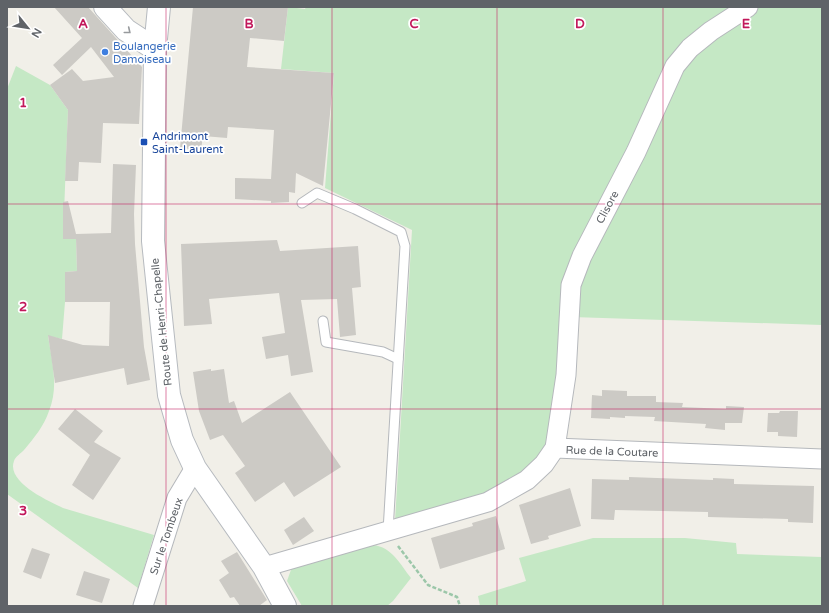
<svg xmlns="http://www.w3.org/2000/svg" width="829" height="613" viewBox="0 0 829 613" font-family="'Varela Round',sans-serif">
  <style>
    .green { fill: #c5e8c5 }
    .building { fill: #cccac5 }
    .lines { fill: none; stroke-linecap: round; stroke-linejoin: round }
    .lane-casing { stroke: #b5b8bc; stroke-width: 11 }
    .street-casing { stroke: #b5b8bc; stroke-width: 21 }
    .secondary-casing { stroke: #b6babf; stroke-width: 24 }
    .path { stroke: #9cc7a9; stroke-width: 2.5; stroke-dasharray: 4 2; stroke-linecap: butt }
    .lane { stroke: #fff; stroke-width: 9 }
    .street { stroke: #fff; stroke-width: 19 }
    .secondary { stroke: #fff; stroke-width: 22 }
    .oneway { stroke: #979a9d }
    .grid { fill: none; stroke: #c2185b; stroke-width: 1; stroke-opacity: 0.55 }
    .shop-dot { fill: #3f7fe0; stroke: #fff; stroke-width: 1.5 }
    .transit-dot { fill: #1a4fb4; stroke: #fff; stroke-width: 1.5 }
    .labels { text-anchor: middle; stroke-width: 3.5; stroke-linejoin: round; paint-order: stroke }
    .shop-label { font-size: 11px; fill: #366cbe; stroke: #fff; text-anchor: start }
    .transit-label { font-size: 11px; fill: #164399; stroke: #fff; text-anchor: start }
    .street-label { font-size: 11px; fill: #5f6368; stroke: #fff }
    .grid-label { font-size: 13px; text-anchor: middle; font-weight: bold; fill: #c2185b; stroke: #fff; stroke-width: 3.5; stroke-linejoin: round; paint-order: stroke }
  </style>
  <rect width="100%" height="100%" fill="#f1efe8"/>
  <g class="green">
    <path d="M288 7 305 9 306 7H738L673 54 568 273 553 435 541 459 488 497 395 521 412 230 325 188 334 73 281 69Z"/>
    <path d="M758 7H822V325L572 317 589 255 694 50Z"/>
    <path d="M16 66 50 85 68 110 63 239H76L77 271 65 272V302L62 339 48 336C52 361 59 387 49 411 44 426 34 438 24 450 21 453 15 457 14 461 6 482 48 501 63 508L154 535 138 588 7 494V89Z"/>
    <path d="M593 538H685L736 543 737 554 822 557V606H480L478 596 526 581 519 558Z"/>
    <path d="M373 545C392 547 400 564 411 578L393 601 387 606H302L287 581 292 567Z"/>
  </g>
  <g class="building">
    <path d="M54 7H88L142 67 139 124 103 123 101 163 79 162 78 181H65L68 110 50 85 72 69 83 81 114 77 91 47 62 75 53 65 82 38Z"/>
    <path d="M193 7H288L284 41 250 38 247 67 334 73 323 186 296 173 295 193 289 192V202L271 203V201L235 199V178L271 179 274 130 228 127 227 138 203 136 201 150 180 148Z"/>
    <path d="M113 164 136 165 134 214 135 244 144 347 150 380 127 385 124 368 55 383 48 335 83 345 109 346 110 302H65V272L77 271 76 239H63V202L68 201 76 234 111 233Z"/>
    <path d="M277 240 280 251 358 246 361 287 352 288 356 335 340 337 337 299 301 300 313 372 291 376 288 355 266 359 262 337 285 333 279 293 209 299 212 324 184 326 181 244Z"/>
    <path d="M211 369V371L224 369 229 403 234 401 242 423 290 392 341 467 294 497 284 482 255 502 235 473 245 466 223 435 210 440 199 411 193 372Z"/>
    <path d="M602 390 627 391V396H656V402L683 403 682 407 726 409V406L744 407 742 423H725V430L705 428 706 424 654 421 655 417 625 416V418L610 417V419L591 418 592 395 602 396Z"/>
    <path d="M75 409 103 431 94 442 121 458 93 500 72 485 90 455 58 429Z"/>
    <path d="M780 411H798L797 437 778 436V432H767L768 413H779Z"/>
    <path d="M629 477 713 480V478L734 479V484L814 486 813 523 788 522V519L708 517V512L615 510 614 520 591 519 592 479 629 480Z"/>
    <path d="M570 488 581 526 548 536 549 539 531 544 519 505Z"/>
    <path d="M496 516 505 549 440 569 431 538 473 526 472 523Z"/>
    <path d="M304 517 314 531 293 545 284 530Z"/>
    <path d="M32 548 50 554 41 579 23 572Z"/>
    <path d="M237 552 267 600 259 606H240L234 597 230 598 219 580 229 573 221 561Z"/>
    <path d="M84 571 110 579 102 603 76 595Z"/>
  </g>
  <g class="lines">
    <g class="lane-casing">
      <g id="lane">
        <path d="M302 203 317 193 355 209 401 232 405 246 388 531"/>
        <path d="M323 321 326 342 383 352 398 359"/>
      </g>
    </g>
    <g class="street-casing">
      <g id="street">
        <path d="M555 448 822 459"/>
        <path d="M264 567 488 502 527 480 544 464 555 448 566 375 571 285 582 256 636 152 675 66 690 48 711 31 748 7"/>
        <path d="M143 606 177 498 195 468"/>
      </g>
    </g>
    <g class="secondary-casing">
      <g id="secondary">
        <path d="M105 7 126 30 155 49"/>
        <path d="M159 7 155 49 153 241 169 395 182 440 195 468 264 567 285 606"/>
      </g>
    </g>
    <path class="path" d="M398 546 428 585 457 597 460 606"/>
    <use href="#lane" class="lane"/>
    <use href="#street" class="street"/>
    <use href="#secondary" class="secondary"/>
  </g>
  <defs><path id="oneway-chevron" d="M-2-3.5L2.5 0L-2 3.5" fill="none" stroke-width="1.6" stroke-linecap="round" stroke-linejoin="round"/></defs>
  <use class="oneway" href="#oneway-chevron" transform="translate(128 31) rotate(39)"/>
  <path class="grid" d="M166 7V606M332 7V606M497 7V606M663 7V606M7 204H822M7 409H822"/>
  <circle class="shop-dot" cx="105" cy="52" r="4"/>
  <rect class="transit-dot" x="140" y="138" width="8" height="8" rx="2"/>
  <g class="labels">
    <g class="shop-label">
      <text x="113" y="50">Boulangerie<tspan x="113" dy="13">Damoiseau</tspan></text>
    </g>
    <g class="transit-label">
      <text x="152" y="140">Andrimont<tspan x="152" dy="13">Saint-Laurent</tspan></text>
    </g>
    <g class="street-label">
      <text transform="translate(607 207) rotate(-62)" y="4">Clisore</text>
      <text transform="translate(161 322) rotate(-96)" y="4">Route de Henri-Chapelle</text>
      <text transform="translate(612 451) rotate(2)" y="4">Rue de la Coutare</text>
      <text transform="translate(166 536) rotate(-71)" y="4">Sur le Tombeux</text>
    </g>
  </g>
  <g class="grid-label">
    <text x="83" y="28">A</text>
    <text x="249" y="28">B</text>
    <text x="414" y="28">C</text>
    <text x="580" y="28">D</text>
    <text x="746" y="28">E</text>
    <text x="23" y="107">1</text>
    <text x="23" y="311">2</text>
    <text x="23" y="515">3</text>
  </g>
  <rect width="829" height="613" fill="none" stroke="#5f6368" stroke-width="16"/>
  <g transform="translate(28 28) rotate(120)" stroke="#ffffff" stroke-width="3" paint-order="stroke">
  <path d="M0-3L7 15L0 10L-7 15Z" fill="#5f6368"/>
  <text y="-6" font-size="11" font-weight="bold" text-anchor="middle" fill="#5f6368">N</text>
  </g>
</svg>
